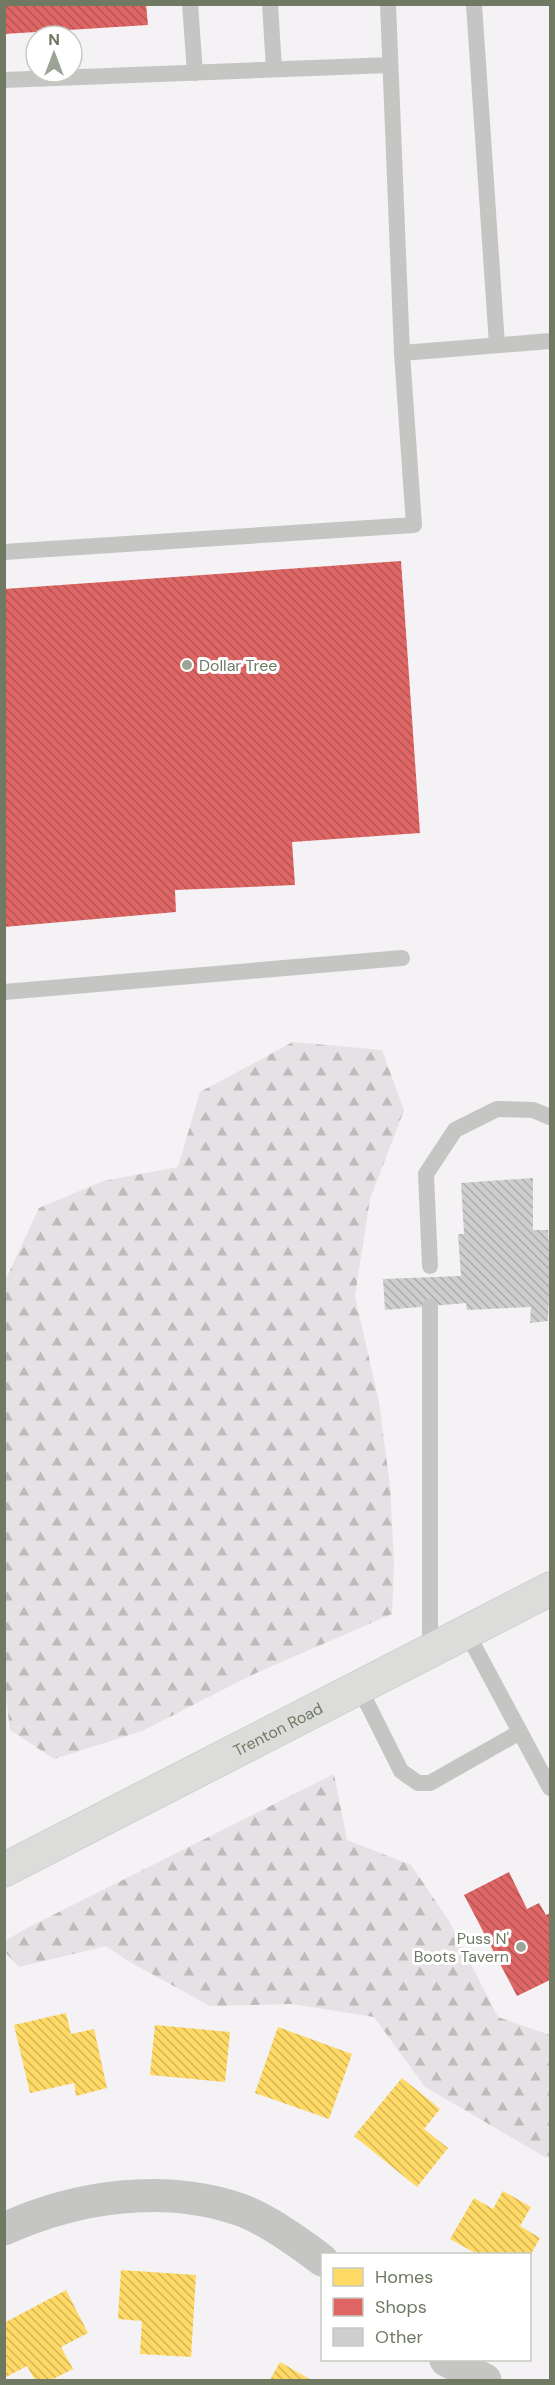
<svg xmlns="http://www.w3.org/2000/svg" width="555" height="2385" viewBox="0 0 555 2385" font-family="'DM Sans',sans-serif">
  <style>
    .forest { fill: url(#forest-firs) }
    .homes { fill: url(#homes-back-hatch) }
    .shops { fill: url(#shops-back-hatch) }
    .building { fill: url(#building-back-hatch) }
    .lines { fill: none; stroke-linecap: round; stroke-linejoin: round }
    .secondary-casing { stroke: #cfcfce; stroke-width: 35 }
    .lane { stroke: #c5c6c4; stroke-width: 16 }
    .street { stroke: #c5c6c4; stroke-width: 33 }
    .secondary { stroke: #dcdcdb; stroke-width: 33 }
    .poi-dot { fill: #9ea495; stroke: #fff; stroke-width: 2 }
    .labels { text-anchor: middle; stroke-width: 6; stroke-linejoin: round; paint-order: stroke }
    .poi-label { font-size: 16px; fill: #707a62; stroke: #fff; text-anchor: start }
    .street-label { font-size: 16px; fill: #707a62; stroke: #fff }
  </style>
  <defs>
    <pattern id="forest-firs" width="22" height="20" patternUnits="userSpaceOnUse" patternTransform="scale(1.5)"><rect width="22" height="20" fill="#e6e1e4"/><path d="M5 1l3.5 6h-7zM16 11l3.5 6h-7z" fill="#bfbbbc"/></pattern>
    <pattern id="homes-back-hatch" width="6" height="6" patternUnits="userSpaceOnUse" patternTransform="scale(1.5)"><rect width="6" height="6" fill="#ffd966"/><path d="M-1 5l2 2M0 0l6 6M5-1l2 2" fill="none" stroke="#d3b557"/></pattern>
    <pattern id="shops-back-hatch" width="6" height="6" patternUnits="userSpaceOnUse" patternTransform="scale(1.5)"><rect width="6" height="6" fill="#e06666"/><path d="M-1 5l2 2M0 0l6 6M5-1l2 2" fill="none" stroke="#b05654"/></pattern>
    <pattern id="building-back-hatch" width="6" height="6" patternUnits="userSpaceOnUse" patternTransform="scale(1.5)"><rect width="6" height="6" fill="#cfcece"/><path d="M-1 5l2 2M0 0l6 6M5-1l2 2" fill="none" stroke="#acacab"/></pattern>
  </defs>
  <rect width="100%" height="100%" fill="#f4f2f4"/>
  <g class="forest">
    <path d="M293 1042 382 1050 404 1110 370 1199 355 1296 379 1402 390 1486 394 1563 392 1614 254 1674 142 1731 54 1759 10 1730 4 1678 5 1281 39 1208 103 1181 178 1167 200 1092Z"/>
    <path d="M334 1774 347 1840 411 1865 449 1921 498 2017 550 2035V2158L545 2157 425 2087 374 2017 292 2004 210 2006 128 1961 106 1946 19 1967 5 1952V1941L29 1927Z"/>
  </g>
  <g class="homes">
    <path d="M66 2013 71 2034 94 2029 107 2088 76 2096 74 2083 30 2093 14 2025Z"/>
    <path d="M155 2025 230 2032 225 2082 150 2075Z"/>
    <path d="M278 2027 352 2054 329 2119 255 2093Z"/>
    <path d="M402 2078 440 2109 424 2129 448 2148 417 2187 354 2136Z"/>
    <path d="M503 2191 531 2207 520 2226 540 2238 531 2254H477L450 2239 474 2198 493 2209Z"/>
    <path d="M121 2270 196 2275 191 2357 140 2354 142 2321 118 2319Z"/>
    <path d="M66 2290 88 2333 61 2347 73 2369 51 2380H35L27 2366 4 2378V2323Z"/>
    <path d="M280 2362 311 2380H270Z"/>
  </g>
  <g class="shops">
    <path d="M4 4H146L148 25 4 34Z"/>
    <path d="M401 561 420 833 292 842 295 885 175 890 176 912 4 927V589Z"/>
    <path d="M509 1872 527 1909 539 1903 546 1915 550 1913V1980L517 1996 464 1895Z"/>
  </g>
  <path class="building" d="M533 1178V1230H548L550 1262 548 1321 530 1323 531 1307 467 1310 466 1303 385 1310 383 1279 461 1276 458 1234H464L461 1183Z"/>
  <g class="lines">
    <g class="secondary-casing">
      <g id="secondary">
        <path id="s1" d="M4 1870 550 1589"/>
      </g>
    </g>
    <g class="lane">
      <path d="M190 4 195 73"/>
      <path d="M270 4 274 69"/>
      <path d="M388 4 402 353"/>
      <path d="M474 4 497 345"/>
      <path d="M4 80 390 65"/>
      <path d="M4 552 414 525 402 353 550 341"/>
      <path d="M4 992 402 958"/>
      <path d="M430 1266 426 1174 455 1130 497 1109 533 1110 550 1117"/>
      <path d="M430 1307V1653"/>
      <path d="M467 1633 550 1788"/>
      <path d="M360 1689 401 1771 418 1783H430L520 1732"/>
    </g>
    <g class="street">
      <path d="M4 2229C77 2196 165 2183 241 2210 266 2219 301 2244 322 2260"/>
      <path d="M446 2360 485 2380"/>
    </g>
    <use href="#secondary" class="secondary"/>
  </g>
  <g class="poi-dot">
    <circle cx="187" cy="665" r="6"/>
    <circle cx="521" cy="1947" r="6"/>
  </g>
  <g class="labels">
    <g class="poi-label">
      <text x="199" y="671">Dollar Tree</text>
      <text x="509" y="1944" text-anchor="end">Puss N'<tspan x="509" dy="18">Boots Tavern</tspan></text>
    </g>
    <g class="street-label">
      <text dy="6" stroke="none"><textPath href="#s1" startOffset="308">Trenton Road</textPath></text>
    </g>
  </g>
  <rect width="555" height="2385" fill="none" stroke="#707a62" stroke-width="12"/>
  <rect x="321" y="2253" width="210" height="108" fill="#ffffff" stroke="#c6cac0" stroke-width="1.5"/>
  <rect x="333" y="2268" width="30" height="18" fill="#ffd966" stroke="#c6cac0" stroke-width="1.5"/>
  <text x="375" y="2283" font-size="18" fill="#707a62">Homes</text>
  <rect x="333" y="2298" width="30" height="18" fill="#e06666" stroke="#c6cac0" stroke-width="1.5"/>
  <text x="375" y="2313" font-size="18" fill="#707a62">Shops</text>
  <rect x="333" y="2328" width="30" height="18" fill="#cfcece" stroke="#c6cac0" stroke-width="1.5"/>
  <text x="375" y="2343" font-size="18" fill="#707a62">Other</text>
  <g transform="translate(54 54)"><circle r="28" fill="#ffffff" stroke="#c6cac0" stroke-width="1.5"/>
  <path d="M0-4.5L10 22L0 15L-10 22Z" fill="#9ea495"/>
  <text y="-9" font-size="16" font-weight="bold" text-anchor="middle" fill="#707a62">N</text>
  </g>
</svg>
